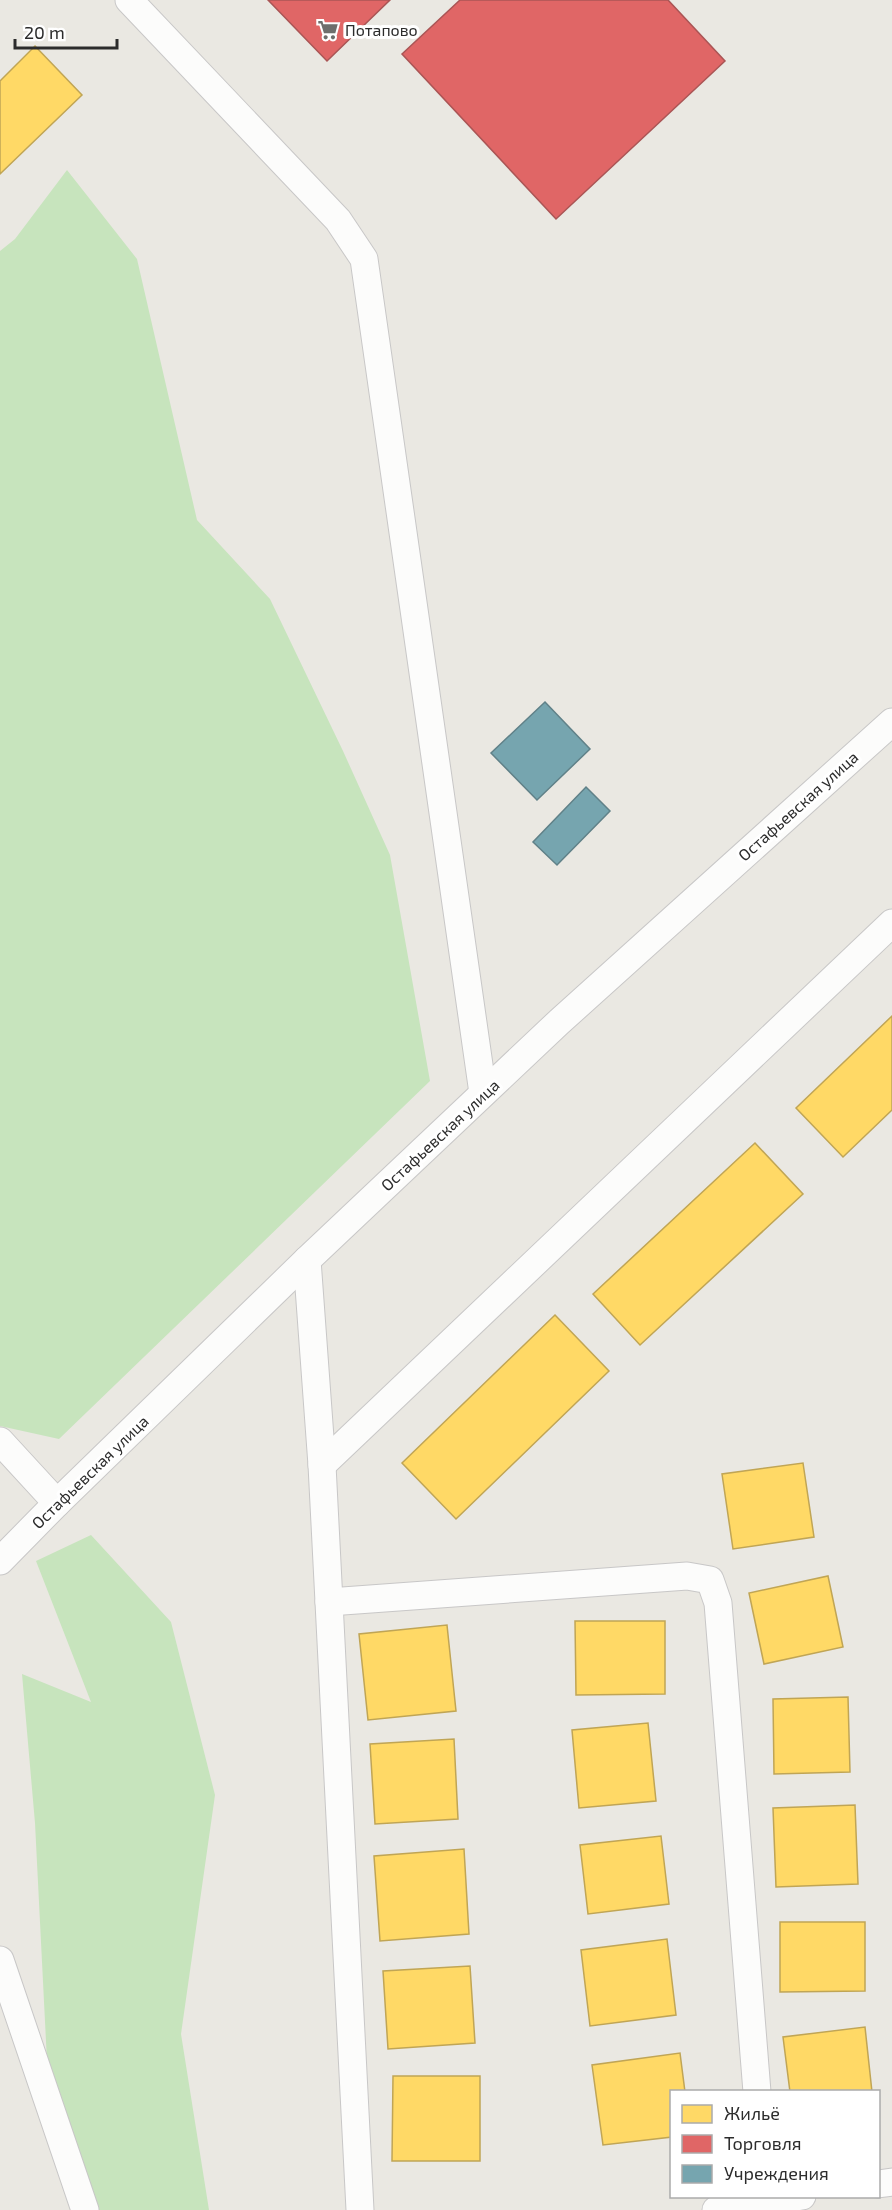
<svg xmlns="http://www.w3.org/2000/svg" width="892" height="2210" viewBox="0 0 892 2210" font-family="'Exo 2',sans-serif">
  <style>
    .green { fill: #c7e4bd }
    .homes { fill: #ffd966; stroke: #c0a555; stroke-width: 1.5 }
    .shops { fill: #e06666; stroke: #a55; stroke-width: 1.5 }
    .public { fill: #76a5af; stroke: #608188; stroke-width: 1.5 }
    .lines { fill: none; stroke-linecap: round; stroke-linejoin: round }
    .minor-casing { stroke: #c8c7c7; stroke-width: 29 }
    .minor { stroke: #fcfcfb; stroke-width: 27 }
    .labels { text-anchor: middle; stroke-width: 6; stroke-linejoin: round; paint-order: stroke }
    .poi-label { font-size: 16px; fill: #2c2c2c; stroke: #fff; text-anchor: start }
    .street-label { font-size: 16px; fill: #2c2c2c; stroke: #fff }
  </style>
  <rect width="100%" height="100%" fill="#eae8e2"/>
  <g class="green">
    <path d="M67 170 137 259 197 520 270 599 343 751 390 855 430 1081 59 1439 0 1426V251L15 239Z"/>
    <path d="M91 1535 171 1622 215 1795 181 2034 209 2210H82L49 2101 35 1823 22 1674 91 1702 36 1561Z"/>
  </g>
  <g class="homes">
    <path d="M35 46 82 95 0 174V81Z"/>
    <path d="M892 1016V1110L843 1157 796 1108Z"/>
    <path d="M755 1143 803 1194 640 1345 593 1294Z"/>
    <path d="M555 1315 609 1371 456 1519 402 1463Z"/>
    <path d="M803 1463 814 1537 733 1549 722 1474Z"/>
    <path d="M828 1576 843 1647 764 1664 749 1593Z"/>
    <path d="M575 1621H665V1694L576 1695Z"/>
    <path d="M447 1625 456 1711 368 1720 359 1634Z"/>
    <path d="M848 1697 850 1772 774 1774 773 1699Z"/>
    <path d="M648 1723 656 1801 579 1808 572 1730Z"/>
    <path d="M454 1739 458 1819 375 1824 370 1744Z"/>
    <path d="M855 1805 858 1884 776 1887 773 1808Z"/>
    <path d="M661 1836 669 1904 588 1914 580 1845Z"/>
    <path d="M464 1849 469 1934 380 1941 374 1856Z"/>
    <path d="M780 1922H865V1991L780 1992Z"/>
    <path d="M667 1939 676 2015 590 2026 581 1950Z"/>
    <path d="M470 1966 475 2043 388 2049 383 1971Z"/>
    <path d="M865 2027 872 2092H790L783 2037Z"/>
    <path d="M680 2053 685 2092H672V2137L603 2145 592 2065Z"/>
    <path d="M393 2076H480V2161H392Z"/>
  </g>
  <g class="shops">
    <path d="M268 0H390L327 61Z"/>
    <path d="M460 0H668L725 61 556 219 402 54Z"/>
  </g>
  <g class="public">
    <path d="M545 702 590 749 537 800 491 753Z"/>
    <path d="M586 787 610 811 557 865 533 842Z"/>
  </g>
  <g class="lines">
    <g class="minor-casing">
      <g id="minor">
        <path d="M129 0 338 220 364 259 483 1093"/>
        <path d="M307 1260 322 1465 360 2210"/>
        <path d="M0 1441 57 1503"/>
        <path d="M322 1465 892 923"/>
        <path d="M0 1561 57 1503 307 1260 559 1022 892 722"/>
        <path d="M329 1602 687 1576 710 1580 718 1603 757 2092"/>
        <path d="M0 1960 85 2210"/>
        <path d="M878 2184 892 2182"/>
        <path d="M716 2210 802 2196"/>
      </g>
    </g>
    <use href="#minor" class="minor"/>
  </g>
  <defs>
    <g id="supermarket-bare" transform="scale(1.62)"><path d="M-6-5.5h2.5l.6 2H6L4.5 2H-2.5L-4.4-4H-6ZM-1.5 3.2a1.3 1.3 0 1 0 .1 0ZM3 3.2a1.3 1.3 0 1 0 .1 0Z" fill="#6e6e6c" stroke="#fff" stroke-width="2.5" paint-order="stroke"/></g>
  </defs>
  <g fill-rule="evenodd">
    <use href="#supermarket-bare" x="328" y="30"/>
  </g>
  <g class="labels">
    <g class="poi-label">
      <text x="345" y="36">Потапово</text>
    </g>
    <g class="street-label">
      <text transform="translate(798 806) rotate(-42)" y="6">Остафьевская улица</text>
      <text transform="translate(440 1135) rotate(-43)" y="6">Остафьевская улица</text>
      <text transform="translate(90 1472) rotate(-44)" y="6">Остафьевская улица</text>
    </g>
  </g>
  <rect x="670" y="2090" width="210" height="108" fill="#ffffff" stroke="#ababab" stroke-width="1.5"/>
  <rect x="682" y="2105" width="30" height="18" fill="#ffd966" stroke="#ababab" stroke-width="1.5"/>
  <text x="724" y="2120" font-size="18" fill="#2c2c2c">Жильё</text>
  <rect x="682" y="2135" width="30" height="18" fill="#e06666" stroke="#ababab" stroke-width="1.5"/>
  <text x="724" y="2150" font-size="18" fill="#2c2c2c">Торговля</text>
  <rect x="682" y="2165" width="30" height="18" fill="#76a5af" stroke="#ababab" stroke-width="1.5"/>
  <text x="724" y="2180" font-size="18" fill="#2c2c2c">Учреждения</text>
  <path d="M15 39v9h102v-9" fill="none" stroke="#2c2c2c" stroke-width="3"/>
  <text x="24" y="39" font-size="18" fill="#2c2c2c" stroke="#ffffff" stroke-width="4.5" paint-order="stroke">20 m</text>
</svg>
